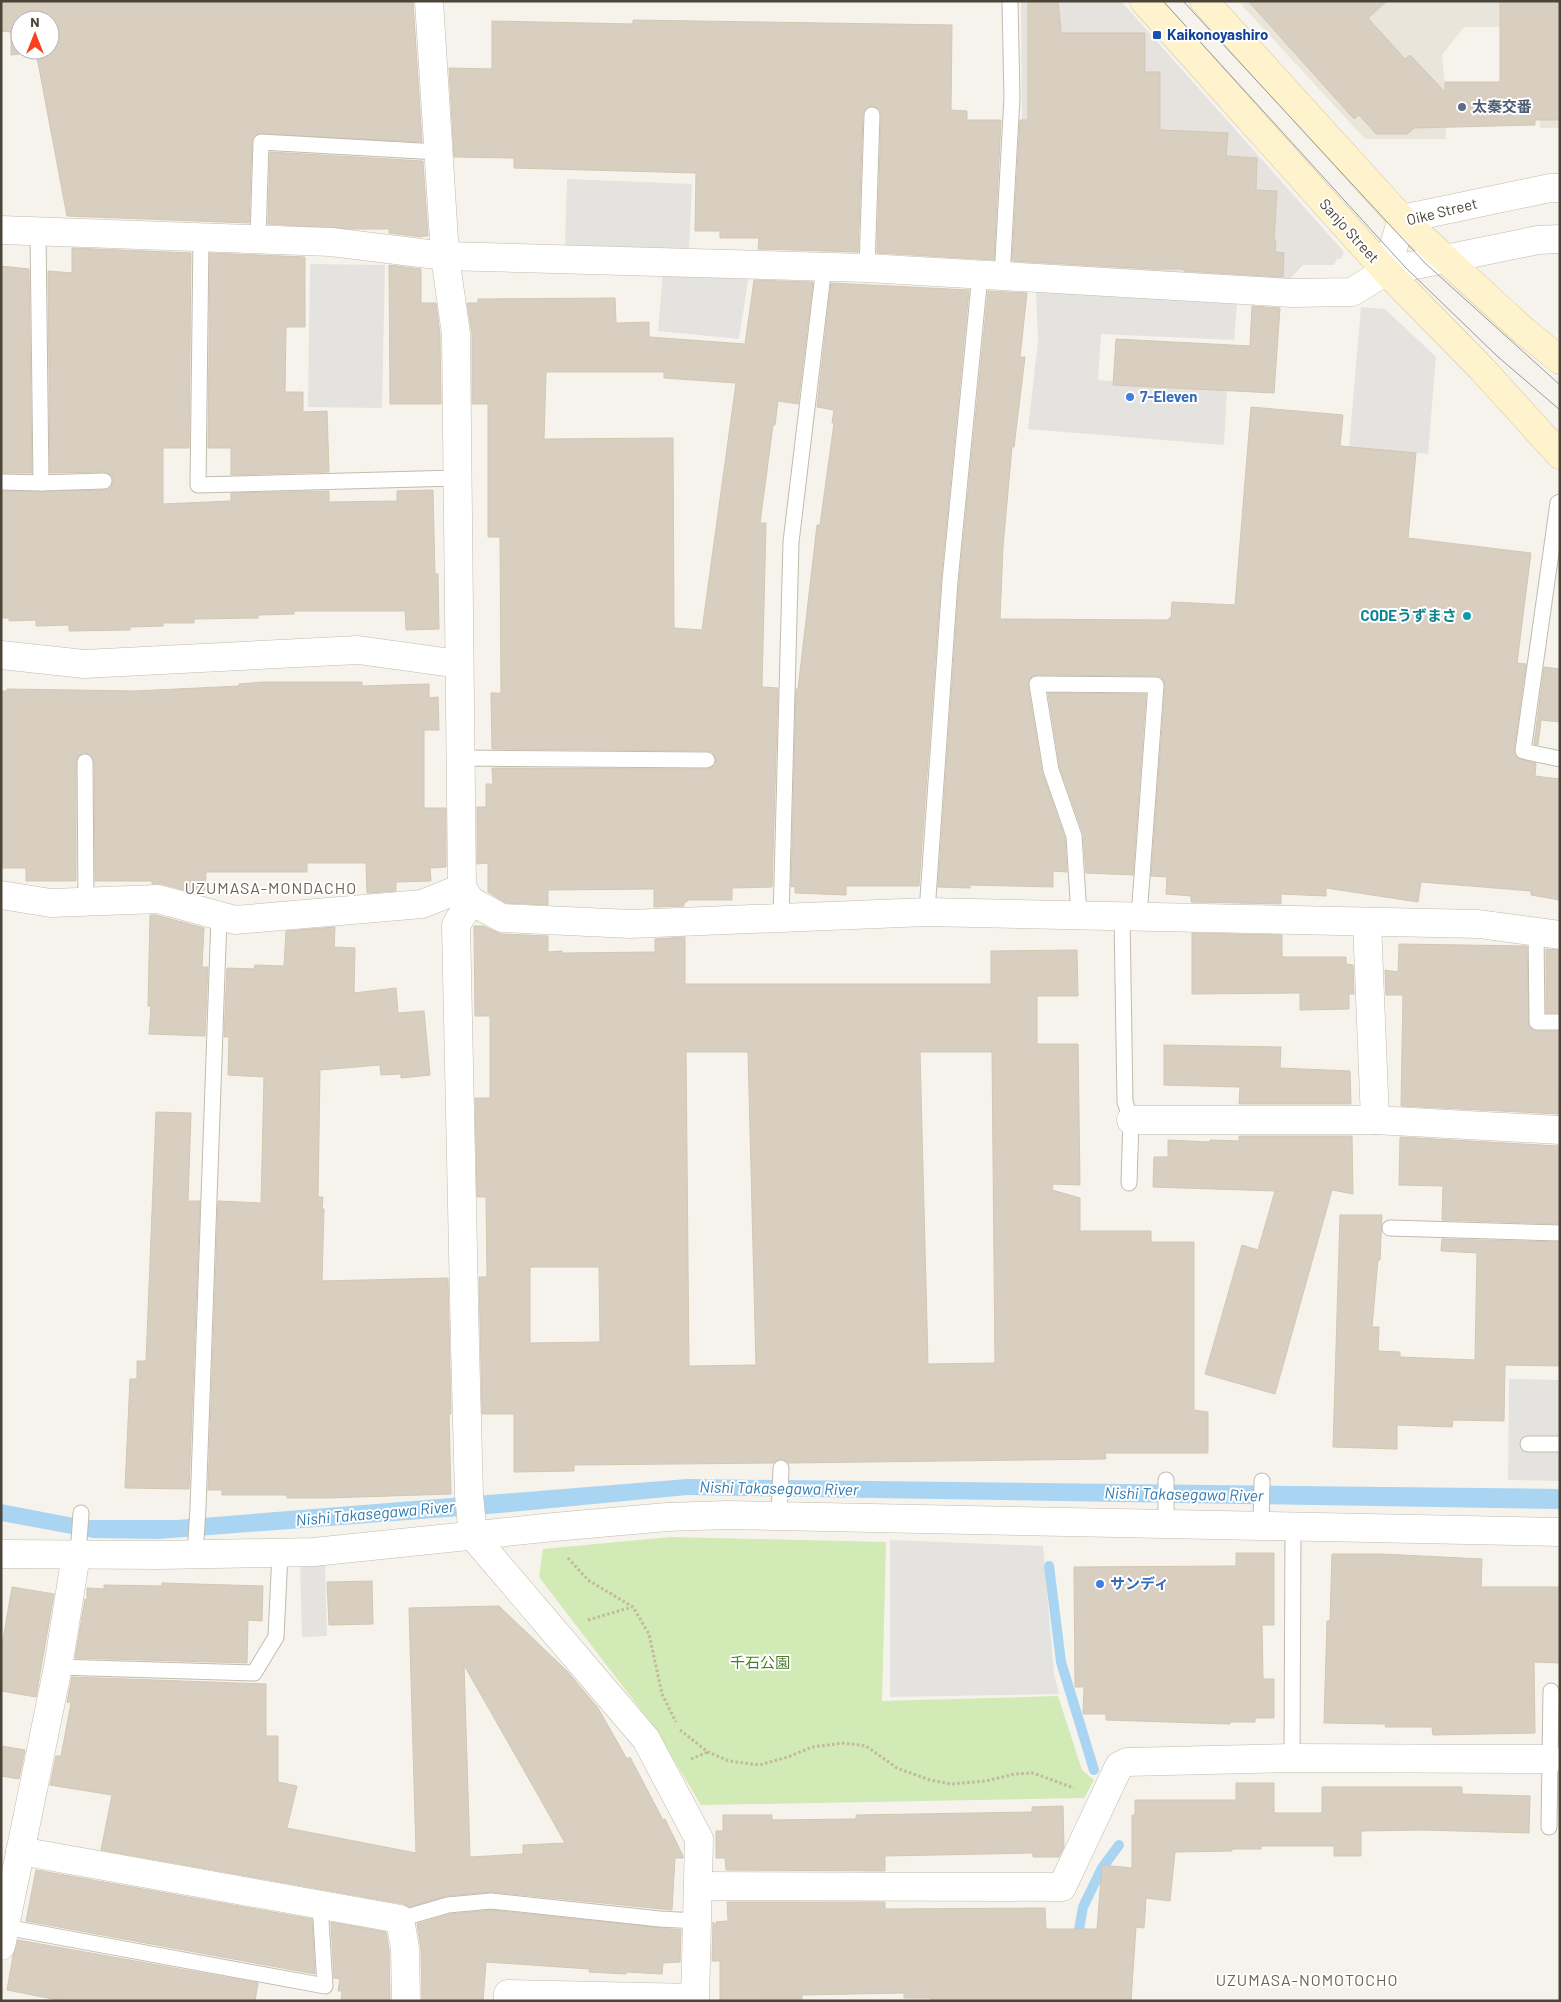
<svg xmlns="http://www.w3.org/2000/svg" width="1561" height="2002" viewBox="0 0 1561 2002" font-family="Barlow,'Noto Sans JP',sans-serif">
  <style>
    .residential { fill: #eae5da }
    .industrial { fill: #e6e2dd }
    .green { fill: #d2eab5 }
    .parking { fill: #e5e3e0 }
    .water { fill: #a9d4f2 }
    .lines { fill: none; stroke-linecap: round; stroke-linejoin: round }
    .stream { stroke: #a9d4f2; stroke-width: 10 }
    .building { fill: #d8cfc1; stroke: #d3c7b4; fill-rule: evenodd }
    .service-casing { stroke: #c2bbae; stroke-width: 17 }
    .minor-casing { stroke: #c2bbae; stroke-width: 29 }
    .tertiary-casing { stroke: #c2bbae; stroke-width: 29 }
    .secondary-casing { stroke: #d6c79b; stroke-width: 29 }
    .path { stroke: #c4b79f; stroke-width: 3; stroke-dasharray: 2.5 2.5; stroke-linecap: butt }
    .service { stroke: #fff; stroke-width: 15 }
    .minor { stroke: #fff; stroke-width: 28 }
    .tertiary { stroke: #fff; stroke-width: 28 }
    .secondary { stroke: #fff3cd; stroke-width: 28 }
    .tram { stroke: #9a9a9a; stroke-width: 1 }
    .transit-dot { fill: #1a4fb4; stroke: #fff; stroke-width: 2 }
    .service-dot { fill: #5c6f8a; stroke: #fff; stroke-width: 2 }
    .shop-dot { fill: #3f7fe0; stroke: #fff; stroke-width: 2 }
    .culture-dot { fill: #0f9aa8; stroke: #fff; stroke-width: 2 }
    .labels { text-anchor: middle; stroke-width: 4; stroke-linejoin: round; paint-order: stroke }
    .transit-label { font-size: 15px; font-weight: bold; fill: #164399; stroke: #fff; text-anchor: start }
    .service-label { font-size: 15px; font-weight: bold; fill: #4e5e75; stroke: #fff; text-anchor: start }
    .street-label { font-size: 15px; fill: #4b4439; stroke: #fff }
    .shop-label { font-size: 15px; font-weight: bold; fill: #366cbe; stroke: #fff; text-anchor: start }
    .culture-label { font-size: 15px; font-weight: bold; fill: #0d838f; stroke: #fff; text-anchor: end }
    .park-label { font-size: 15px; fill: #4a7f2a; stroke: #fff }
    .neighbourhood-label { font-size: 16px; letter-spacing: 1px; fill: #6e6250; stroke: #fff }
    .water-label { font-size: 16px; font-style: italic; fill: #2e7ab2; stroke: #fff }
  </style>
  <rect width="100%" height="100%" fill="#f6f3ec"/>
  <path class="residential" d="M1238 1H1560V128H1540L1539 27H1464L1442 55 1446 97V139H1365Z"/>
  <path class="industrial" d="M1021 1H1121L1344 252 1341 259H1337L1334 265H1303L1289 280 1023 267Z"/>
  <path class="green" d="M671 1537 886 1542 882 1701 1058 1696 1082 1770 1094 1780 1084 1798 701 1805 654 1727 539 1577 543 1549Z"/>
  <g class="parking">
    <path d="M567 179 692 184 689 250 565 246Z"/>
    <path d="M310 264 385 265 382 408 308 407Z"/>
    <path d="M663 273 749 274 739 339 658 331Z"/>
    <path d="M1036 290 1237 304 1234 340 1101 334 1098 380 1227 389 1224 445 1028 429 1038 341Z"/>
    <path d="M1361 307 1385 309 1436 357 1428 454 1349 447Z"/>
    <path d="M1509 1379 1560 1380V1481L1508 1480Z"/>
    <path d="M890 1540 1043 1546 1054 1674 1059 1694 890 1697Z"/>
    <path d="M325 1563 327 1636 302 1637 300 1564Z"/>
  </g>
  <path class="water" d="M687 1479 1560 1489V1509L687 1495 500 1513 158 1539 93 1538 1 1521V1504L84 1520H177Z"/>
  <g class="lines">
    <g class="stream">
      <path d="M1049 1566 1061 1662 1094 1770"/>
      <path d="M1077 1941 1083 1907 1102 1868 1119 1845"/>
    </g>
  </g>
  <g class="building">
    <path d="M1 1H413L422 142 257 134 252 142 249 223 67 216 36 52 11 55V32L1 31ZM20 20H50V50H20Z"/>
    <path d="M1028 1H1058L1061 33H1145V72H1160V130L1228 133 1226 156 1257 158 1256 190 1277 191 1274 241H1276L1275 252 1284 253 1283 277 1184 271V269H1153L1012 261 1020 120H1028Z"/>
    <path d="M1248 1H1387L1368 18 1405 59 1410 55 1445 92V82H1500V1H1560V120H1535V125L1414 128 1407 134H1376L1359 115 1354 119Z"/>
    <path d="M633 20 952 25 951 110 967 111V120H1001L994 260 877 253 881 115 880 110 873 106 867 107 863 115 858 252 758 249 759 238H720V231H695L696 173 514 168V158L454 157 449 68 492 69V21L633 24Z"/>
    <path d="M270 152 423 161 428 236H422V237L389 233V229H352L268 224Z"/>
    <path d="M72 248 191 253 189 448H163V504L231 501V493L329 491V502L397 501V491L433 490 435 574H438L439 629 406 630 405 611H294V614L258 615V618L194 619V623H163V626L130 627V630L69 631V625L36 626V620L9 621V618H1V491L104 490 109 489 113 481 112 476 104 472 50 473 48 271 72 273Z"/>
    <path d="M210 253 305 257V327H286L285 392H303V412L327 411 329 472 231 475V448H208Z"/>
    <path d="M389 265 421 269V303H436L440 335 441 404H390Z"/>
    <path d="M1 266 29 269 32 473H1Z"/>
    <path d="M754 280 813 282 798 404 778 401 775 425H773L760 523H766L762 687 778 688 772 887 732 888V900H687V902H684V906L654 907V889L548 890V905L506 903 488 892V863L477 864V807H486V784H493L492 768 707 769 715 765 716 760 712 752 707 751 492 749 491 693H501L500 537H488V404H472V334L467 303H478V299L615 298 616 323 649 322V337L745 344ZM546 372H664V378L736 383 702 630 674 628 673 438 544 439Z"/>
    <path d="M831 283 969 290 941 580 919 886H846V895L795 893V886L791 887 796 689H798L817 525H820L834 423H832L834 410 817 407Z"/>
    <path d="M988 291 1027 293 1020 357H1025L1014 447H1012L1003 547 1000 619 1168 620 1169 618H1171L1172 602 1235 605 1251 407 1343 415 1340 446 1416 453 1408 538 1531 553 1517 663 1526 664 1514 750 1517 758 1536 763 1535 776 1560 779V900L1531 895V891L1421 882 1418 902 1326 888V896L1281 894V904L1191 902V896L1166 894 1167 877 1151 876 1165 686 1161 677 1156 676 1037 675 1032 676 1028 686 1042 772 1065 838 1067 872 1053 871V887L970 885V888L938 887 959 582Z"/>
    <path d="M1252 306 1280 308 1274 393 1113 385 1116 339 1250 346Z"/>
    <path d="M1544 667 1560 669V722L1541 720 1538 745 1534 744Z"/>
    <path d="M263 682H362V686L429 684V698L438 697 439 730H424V808H446V867L430 868 431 881 396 882V891L369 893H367L366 863H307V872H206L205 896 162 884H152V881H95L94 762 90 754 84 753 77 757 76 762V881H26V868H1V691H7V689L135 691 239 686V684Z"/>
    <path d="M1048 693 1146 694 1133 875 1086 873 1083 833 1060 768Z"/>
    <path d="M150 915H156L204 928 202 967H208L205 1036 149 1034 151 1006H148Z"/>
    <path d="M474 926H483L501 934 548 936V952L562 951V953L655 952V939L685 937V984H991V951L1077 950 1078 996H1037V1044H1078L1080 1185 1053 1184 1052 1190 1080 1198V1231H1151V1242H1194V1410L1208 1412V1453H1105L1106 1459 788 1463 781 1459 773 1463 574 1465V1471L514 1472V1414H482L479 1277H487L486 1197H477L475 1098H490V1016H475ZM686 1052H748L756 1365 689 1366ZM920 1052H992L995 1363 928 1364ZM530 1267H599L600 1342 530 1343Z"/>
    <path d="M335 927 334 947 355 948 354 993 396 988 398 1013 424 1011 430 1075 401 1078V1074L381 1075 380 1065 320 1070 318 1197H323L322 1209H324L322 1281 448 1278 451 1414H449L451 1494 328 1498H287V1495H222V1490H208L218 1201 261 1203 264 1077 228 1075 229 1037H224L227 968 254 969 255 965 284 966 286 931Z"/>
    <path d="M1192 933 1282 935V957H1346V964L1353 965 1354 994H1349V1009L1300 1010V993L1192 994Z"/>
    <path d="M1399 944 1527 946 1529 1026 1537 1031H1560L1559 1114 1401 1106 1403 995H1386L1385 970 1398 972Z"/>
    <path d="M1546 949 1560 950V1013H1546Z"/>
    <path d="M1164 1045 1281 1047 1280 1068 1350 1071 1351 1104H1239L1240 1087 1164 1085Z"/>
    <path d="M156 1112 191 1113 188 1201H200L189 1489 125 1488 130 1379H137V1361H146Z"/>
    <path d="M1239 1136H1352L1353 1194 1332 1190 1275 1394 1205 1374 1242 1245 1258 1250 1275 1191 1153 1187 1154 1157H1168V1140L1210 1142V1140L1239 1141Z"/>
    <path d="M1400 1137 1558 1146V1148L1560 1149V1224L1442 1220 1443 1186 1399 1185Z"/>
    <path d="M1340 1215H1382L1380 1260H1378L1372 1327H1379L1378 1351 1400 1352V1357L1475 1360 1477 1253 1441 1251 1442 1239 1560 1242V1366L1505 1365 1504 1421 1453 1420 1452 1427 1397 1425V1449L1333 1447Z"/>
    <path d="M1236 1553H1274V1625H1262L1263 1679H1274V1718H1255V1722H1230V1724L1106 1720V1714H1083L1084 1687H1075L1074 1567 1236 1566Z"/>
    <path d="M1332 1554H1381L1482 1559 1481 1587H1560V1663L1534 1662 1535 1733 1433 1735 1432 1727H1385L1386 1724 1324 1723 1327 1621H1330Z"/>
    <path d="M372 1581 373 1624 329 1625 327 1582Z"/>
    <path d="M162 1583 263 1586 262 1621 248 1620 247 1663 75 1658 85 1599 87 1600V1588L104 1589V1585L162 1586Z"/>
    <path d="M12 1587 54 1594 36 1697 1 1691V1651Z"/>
    <path d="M499 1606 567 1671 598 1708 627 1759 630 1757 663 1820 665 1819 683 1856V1858H675L672 1910 492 1892 447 1896 409 1907 403 1904 101 1850 112 1795 50 1785 56 1756H61L71 1703 67 1702 72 1677 266 1684V1736H278V1782L297 1786 287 1828 416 1853 409 1608ZM464 1665 542 1802 565 1843 523 1845V1854L470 1857Z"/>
    <path d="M1 1746 25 1750 19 1779 1 1776Z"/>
    <path d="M1236 1783H1274V1813H1322V1787H1462V1794L1530 1796 1529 1833 1422 1830 1361 1831V1856H1334V1846H1261V1849H1232V1851L1175 1852 1170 1901 1146 1898 1144 1928 1136 1927 1131 2001H931V1998H904V1993L802 1995V2000L720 2001V1961H712L713 1922 716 1926V1922L728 1921 727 1902H885V1909L1045 1908 1046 1929H1097L1102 1865 1132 1868V1815H1135V1800H1236Z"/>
    <path d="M1063 1806 1064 1847 1059 1857H1033V1853L885 1856V1871L726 1870 725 1858H716V1831H723V1815H772V1820L856 1819V1815L1032 1812V1807Z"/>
    <path d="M36 1870 312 1919 315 1974 26 1921Z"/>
    <path d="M491 1910 681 1930 680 1962 663 1963 662 1974 626 1972V1974L589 1972 590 1969 486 1962 483 2001H422L421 1949 417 1924 450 1914Z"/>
    <path d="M331 1922 386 1932 389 1950 390 2001H341L342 1991H338L340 1979 334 1978Z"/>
    <path d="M18 1940 258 1983 255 2001H63L7 1990 13 1956Z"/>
  </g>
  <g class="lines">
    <g class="service-casing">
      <g id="service">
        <path d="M38 232 41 483"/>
        <path d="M201 238 198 485 456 478"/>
        <path d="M258 239 261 142 438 152"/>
        <path d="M867 268 872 115"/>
        <path d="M1002 277 1012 98 1010 1"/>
        <path d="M1 482 41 483 104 481"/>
        <path d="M1560 502 1558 503 1523 751 1560 759"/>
        <path d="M460 758 707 760"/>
        <path d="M85 762 86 902"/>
        <path d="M927 912 950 581 980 275"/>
        <path d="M1079 916 1074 836 1051 770 1037 684 1156 685 1139 917"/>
        <path d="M1122 917 1125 1102 1131 1120 1129 1183"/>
        <path d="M781 919 791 542 824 266"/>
        <path d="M1536 931 1537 1022H1560"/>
        <path d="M1390 1228 1560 1233"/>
        <path d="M1528 1444H1560"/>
        <path d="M779 1517 781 1468"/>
        <path d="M1166 1524V1480"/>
        <path d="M1261 1526 1262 1481"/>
        <path d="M76 1555 79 1541 81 1513"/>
        <path d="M195 1555 198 1508 219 917"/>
        <path d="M58 1667 254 1673 276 1637 280 1553"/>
        <path d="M1292 1758 1293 1527"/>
        <path d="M1549 1827 1551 1691"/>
        <path d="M400 1919 448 1905 491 1901 660 1919 697 1921"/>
        <path d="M5 1927 325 1986 320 1904"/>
      </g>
    </g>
    <g class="minor-casing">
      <g id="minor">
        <path d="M429 1 445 256 456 334 462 888 471 901 502 918 630 924 927 912 1479 924 1560 935"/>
        <path d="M1 230 331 242 445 256 867 268 1292 293 1352 292 1386 271"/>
        <path d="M1 655 84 664 358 650 459 664"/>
        <path d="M1 895 51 903 158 899 235 920 422 904 462 888"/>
        <path d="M471 901 456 925 465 1345 469 1495 473 1536 646 1739 699 1839 695 2001"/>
        <path d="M1367 922 1375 1120"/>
        <path d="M1131 1120H1375L1560 1130"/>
        <path d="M20 1851 400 1919 405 1949 406 2001"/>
        <path d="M698 1886 1062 1887 1119 1766 1127 1762 1292 1758 1550 1759"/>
        <path d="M1 1946 58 1667 76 1555"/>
        <path d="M508 2001V1994L694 1998"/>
      </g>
    </g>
    <g class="tertiary-casing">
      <g id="tertiary">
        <path d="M1560 188H1550L1402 219 1386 271 1538 240 1560 239"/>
        <path d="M1 1554 159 1555 314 1552 554 1527 667 1517 727 1515 1560 1532"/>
      </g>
    </g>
    <g class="secondary-casing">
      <g id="secondary">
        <path d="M1144 1 1386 271 1482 369 1560 455"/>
        <path d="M1204 1 1402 219 1524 331 1560 360"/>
      </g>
    </g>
    <g class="path">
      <path d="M568 1558 588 1580 633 1607 649 1634 662 1694 676 1722"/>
      <path d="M588 1620 632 1607"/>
      <path d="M680 1730 708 1752 729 1761 759 1765 788 1757 812 1747 844 1743 866 1746 897 1768 930 1780 951 1784 986 1781 1015 1774 1033 1773 1074 1788"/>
      <path d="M691 1759 708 1752"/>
    </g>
    <use href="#service" class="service"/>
    <use href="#minor" class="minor"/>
    <use href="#tertiary" class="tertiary"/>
    <use href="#secondary" class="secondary"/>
    <g class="tram">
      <path d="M1163 1 1405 267 1497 356 1560 410"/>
      <path d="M1183 1 1425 263 1560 385"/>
    </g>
  </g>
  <rect class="transit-dot" x="1152" y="30" width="10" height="10" rx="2.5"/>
  <circle class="service-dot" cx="1462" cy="107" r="5"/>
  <g class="shop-dot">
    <circle cx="1130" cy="397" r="5"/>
    <circle cx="1100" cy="1584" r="5"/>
  </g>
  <circle class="culture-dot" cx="1467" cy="616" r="5"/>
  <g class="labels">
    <g class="transit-label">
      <text x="1167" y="40">Kaikonoyashiro</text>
    </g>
    <g class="service-label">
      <text x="1472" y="112">太秦交番</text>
    </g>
    <g class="street-label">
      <text transform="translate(1442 212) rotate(-14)" y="5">Oike Street</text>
      <text transform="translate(1349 231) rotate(48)" y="5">Sanjo Street</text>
    </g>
    <g class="shop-label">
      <text x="1140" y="402">7-Eleven</text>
      <text x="1110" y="1589">サンディ</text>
    </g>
    <g class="culture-label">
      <text x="1457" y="621">CODEうずまさ</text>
    </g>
    <g class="park-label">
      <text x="760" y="1668">千石公園</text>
    </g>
    <g class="neighbourhood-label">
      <text x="271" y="894">UZUMASA-MONDACHO</text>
      <text x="1307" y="1986">UZUMASA-NOMOTOCHO</text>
    </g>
    <g class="water-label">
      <text transform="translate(779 1488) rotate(1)" y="6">Nishi Takasegawa River</text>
      <text transform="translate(1184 1494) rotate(1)" y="6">Nishi Takasegawa River</text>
      <text transform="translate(375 1513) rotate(-5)" y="6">Nishi Takasegawa River</text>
    </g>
  </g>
  <rect width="1561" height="2002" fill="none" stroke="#4b4439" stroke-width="5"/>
  <g transform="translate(35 35)"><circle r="24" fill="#ffffff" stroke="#b7b4b0"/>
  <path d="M0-4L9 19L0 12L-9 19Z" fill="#fc3f1d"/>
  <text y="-8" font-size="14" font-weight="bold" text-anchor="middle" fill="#4b4439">N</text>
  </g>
</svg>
